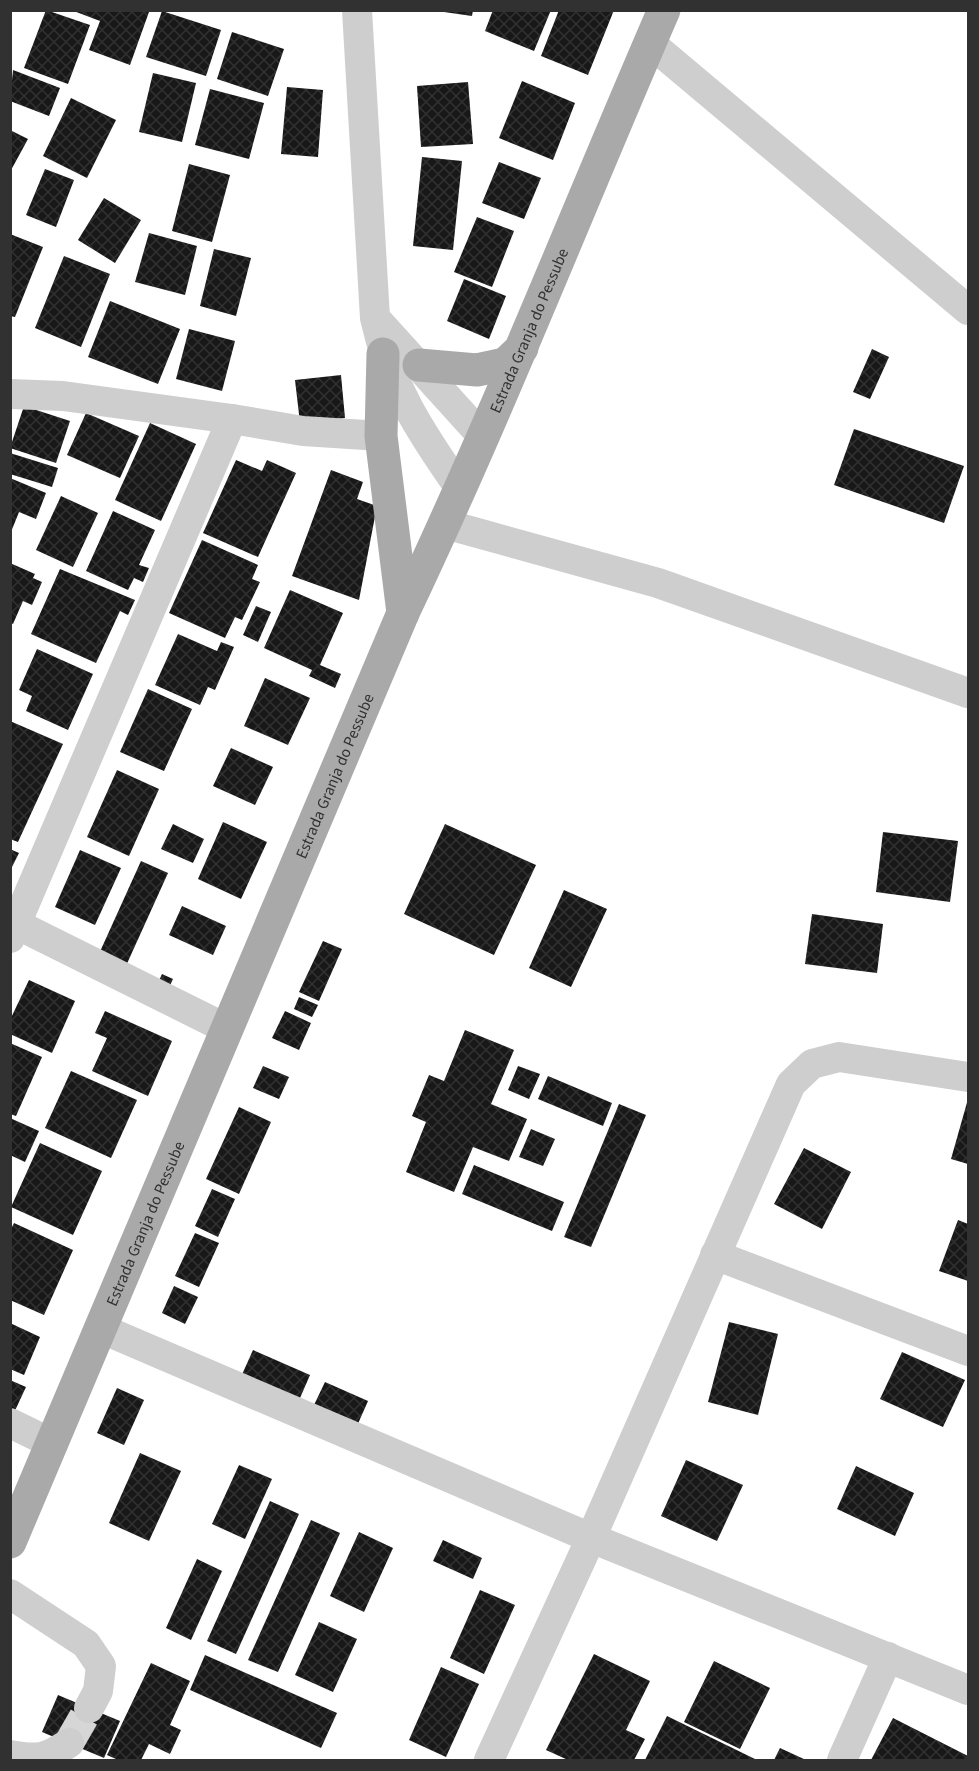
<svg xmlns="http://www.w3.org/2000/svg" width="979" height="1771" viewBox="0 0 979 1771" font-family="'Source Sans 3',sans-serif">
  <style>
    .building { fill: url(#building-cross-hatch) }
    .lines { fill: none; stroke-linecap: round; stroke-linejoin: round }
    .minor-tunnel { stroke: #d6d6d6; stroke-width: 30; stroke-dasharray: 30 15; stroke-linecap: butt }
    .minor { stroke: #cecece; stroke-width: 30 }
    .major { stroke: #a9a9a9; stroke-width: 33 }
    .labels { text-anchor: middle; stroke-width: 6; stroke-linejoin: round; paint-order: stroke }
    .street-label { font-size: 16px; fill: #313131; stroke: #fff }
  </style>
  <defs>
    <pattern id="building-cross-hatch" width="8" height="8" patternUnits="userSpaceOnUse" patternTransform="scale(1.5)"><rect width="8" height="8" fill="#181818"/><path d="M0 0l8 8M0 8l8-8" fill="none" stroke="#313131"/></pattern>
  </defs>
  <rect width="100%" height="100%" fill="#fff"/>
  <g class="building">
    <path d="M46 10 90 25 68 84 24 68Z"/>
    <path d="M71 10 149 12 130 65 89 50 100 21Z"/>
    <path d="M430 10H473L472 16Z"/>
    <path d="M493 10H551L534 51 485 31Z"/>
    <path d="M559 10H614L588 75 541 56Z"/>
    <path d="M162 11 221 30 206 76 146 57Z"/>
    <path d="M232 32 284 49 268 96 217 79Z"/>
    <path d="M13 70 60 88 49 116 10 101Z"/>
    <path d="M153 73 196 83 182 142 139 132Z"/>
    <path d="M522 81 575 103 553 160 499 138Z"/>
    <path d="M468 82 473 144 421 147 417 86Z"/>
    <path d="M287 87 323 90 318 157 281 154Z"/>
    <path d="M210 89 264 103 249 159 195 145Z"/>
    <path d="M71 98 116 120 87 178 43 156Z"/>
    <path d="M10 130 28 139 10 172Z"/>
    <path d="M422 157 462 161 453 250 413 246Z"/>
    <path d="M499 162 541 178 524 219 482 203Z"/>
    <path d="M189 164 230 175 212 242 172 231Z"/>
    <path d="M45 169 74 180 56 227 26 215Z"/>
    <path d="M104 198 141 220 115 263 78 240Z"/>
    <path d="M477 217 514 231 492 287 454 272Z"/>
    <path d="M149 233 197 246 185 295 135 282Z"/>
    <path d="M10 234 43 247 15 317 10 316Z"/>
    <path d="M214 249 251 258 236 316 200 306Z"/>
    <path d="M64 256 110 274 81 347 35 328Z"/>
    <path d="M464 279 506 296 489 339 447 321Z"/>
    <path d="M110 301 180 329 158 384 88 357Z"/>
    <path d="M189 329 235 341 222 391 176 379Z"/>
    <path d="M872 349 889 357 870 399 853 392Z"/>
    <path d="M341 375 345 418 300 423 295 380Z"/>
    <path d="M24 406 70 421 56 463 10 448Z"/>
    <path d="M86 413 139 436 120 478 67 455Z"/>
    <path d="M150 423 196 444 161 521 115 500Z"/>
    <path d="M854 429 964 466 944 523 834 485Z"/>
    <path d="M10 453 58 468 52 487 10 474Z"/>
    <path d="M236 460 262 471 267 460 296 473 258 557 203 533Z"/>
    <path d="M331 470 363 482 357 499 377 506 359 600 292 576Z"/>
    <path d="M10 478 46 493 36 519 19 512 11 532Z"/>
    <path d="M61 496 98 513 73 567 36 550Z"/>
    <path d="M113 511 155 530 139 565 149 568 143 582 134 578 128 590 86 571Z"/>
    <path d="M202 540 258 565 252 579 260 582 242 620 235 617 225 638 169 613Z"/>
    <path d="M10 563 35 574 33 578 42 582 32 605 23 601 13 624 10 623Z"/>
    <path d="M60 569 135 600 128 615 120 611 96 663 31 634Z"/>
    <path d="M290 590 343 613 320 665 341 674 335 688 309 676 312 670 264 648Z"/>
    <path d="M256 606 271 612 258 642 243 635Z"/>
    <path d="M178 634 217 651 221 642 234 647 215 690 208 687 200 705 155 685Z"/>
    <path d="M37 649 93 674 68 730 26 711 32 696 19 690Z"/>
    <path d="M265 678 310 698 288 745 244 726Z"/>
    <path d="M148 689 192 709 164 771 120 752Z"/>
    <path d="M10 721 63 744 18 842 10 839Z"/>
    <path d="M231 748 273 767 255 805 213 786Z"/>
    <path d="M117 770 159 789 129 856 87 837Z"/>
    <path d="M223 822 267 842 241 899 198 879Z"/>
    <path d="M173 824 204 839 193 863 161 849Z"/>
    <path d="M445 824 536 865 494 955 404 914Z"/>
    <path d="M883 832 958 841 950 902 876 892Z"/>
    <path d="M10 849 19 853 10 871Z"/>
    <path d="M80 850 121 868 95 925 55 907Z"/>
    <path d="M141 861 168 873 125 968 98 956Z"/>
    <path d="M564 890 607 909 571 987 529 968Z"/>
    <path d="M182 906 226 926 213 955 169 935Z"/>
    <path d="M812 914 883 924 877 973 805 964Z"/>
    <path d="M323 941 342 949 319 1001 299 992Z"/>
    <path d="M162 974 173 979 167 992 156 987Z"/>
    <path d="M29 980 75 1001 52 1053 10 1034V1020Z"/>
    <path d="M299 997 318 1005 312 1017 294 1009Z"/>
    <path d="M105 1011 172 1041 148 1096 92 1071 107 1038 95 1033Z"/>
    <path d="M285 1011 311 1023 299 1050 272 1038Z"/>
    <path d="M465 1030 514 1050 491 1104 527 1119 509 1161 473 1147 454 1192 406 1172 426 1122 412 1116 429 1075 444 1081Z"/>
    <path d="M10 1043 42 1057 16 1116 10 1114Z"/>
    <path d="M263 1066 289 1077 279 1099 253 1088Z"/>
    <path d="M518 1066 540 1074 529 1099 508 1090Z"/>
    <path d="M71 1071 137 1100 111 1158 45 1128Z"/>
    <path d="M548 1076 612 1103 603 1126 538 1099Z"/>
    <path d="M968 1099V1164L951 1159Z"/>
    <path d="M619 1104 646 1115 591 1247 564 1237Z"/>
    <path d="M239 1107 271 1122 239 1194 206 1179Z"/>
    <path d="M10 1118 39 1131 25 1162 10 1155Z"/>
    <path d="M531 1129 555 1139 543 1166 519 1157Z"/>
    <path d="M40 1143 102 1171 73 1235 11 1207Z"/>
    <path d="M804 1148 851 1172 822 1229 774 1204Z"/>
    <path d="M474 1165 564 1202 552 1231 462 1194Z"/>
    <path d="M212 1189 235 1199 218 1237 195 1226Z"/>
    <path d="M958 1220 968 1224V1281L939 1271Z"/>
    <path d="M14 1223 73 1250 44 1315 10 1300V1231Z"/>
    <path d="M195 1233 219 1243 199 1287 175 1276Z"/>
    <path d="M174 1286 198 1297 185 1324 162 1313Z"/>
    <path d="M729 1322 778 1334 758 1415 708 1402Z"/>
    <path d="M10 1323 40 1337 24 1375 10 1369Z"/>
    <path d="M253 1350 310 1375 297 1405 240 1379Z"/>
    <path d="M902 1352 965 1380 943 1427 880 1399Z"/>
    <path d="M10 1380 26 1387 12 1417 10 1416Z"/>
    <path d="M325 1382 368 1401 357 1426 313 1407Z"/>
    <path d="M117 1388 144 1400 124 1445 97 1433Z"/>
    <path d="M140 1453 181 1471 149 1541 109 1523Z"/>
    <path d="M686 1460 743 1485 717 1541 661 1516Z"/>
    <path d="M239 1465 272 1479 245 1539 212 1524Z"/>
    <path d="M856 1466 914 1493 895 1536 837 1509Z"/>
    <path d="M270 1501 299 1514 236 1654 207 1641Z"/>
    <path d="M311 1520 340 1533 278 1672 248 1660Z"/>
    <path d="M359 1532 393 1548 364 1612 330 1596Z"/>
    <path d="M443 1540 482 1558 473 1579 433 1561Z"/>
    <path d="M197 1559 222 1571 191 1640 166 1628Z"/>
    <path d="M480 1590 515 1605 484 1674 450 1658Z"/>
    <path d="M319 1622 357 1639 333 1692 295 1675Z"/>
    <path d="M594 1654 650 1681 626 1730 645 1739 634 1760H568L546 1750Z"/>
    <path d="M205 1655 337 1713 321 1748 190 1690Z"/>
    <path d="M714 1661 770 1688 740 1749 684 1722Z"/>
    <path d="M151 1663 190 1681 170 1725 181 1730 170 1754 149 1744 141 1760H118L107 1755Z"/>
    <path d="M441 1667 479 1684 446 1757 409 1740Z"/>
    <path d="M58 1695 120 1721 104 1758 42 1732Z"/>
    <path d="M667 1716 757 1760H645Z"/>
    <path d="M893 1718 968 1756V1760H871Z"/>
    <path d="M780 1748 806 1760H774Z"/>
  </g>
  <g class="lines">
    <path class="minor-tunnel" d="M69 1743 89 1708"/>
    <g class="minor">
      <path d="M357 10 375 318C389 384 421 433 459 487"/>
      <path d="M650 43 968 310"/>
      <path d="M377 320 482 436"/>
      <path d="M10 394 63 396 232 419 303 431 381 436"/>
      <path d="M445 524 658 583 968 693"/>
      <path d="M10 921 227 1029"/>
      <path d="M10 938 232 419"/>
      <path d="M715 1255 968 1351"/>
      <path d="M102 1329 591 1538 968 1690"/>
      <path d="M10 1423 53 1444"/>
      <path d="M10 1594 86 1644 101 1666 98 1691 89 1708"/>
      <path d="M10 1755C37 1760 46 1759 69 1743"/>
      <path d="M489 1760 591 1538 791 1084 812 1064 839 1057 968 1077"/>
      <path d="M842 1760 888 1657"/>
    </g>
    <g class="major">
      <path d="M383 354 381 436 403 613"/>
      <path d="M419 365 477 370 505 364 522 348"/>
      <path id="s1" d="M10 1542 403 613C497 415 577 211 664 10"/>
    </g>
  </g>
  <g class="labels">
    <g class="street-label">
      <text dy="6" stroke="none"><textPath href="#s1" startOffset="1318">Estrada Granja do Pessube</textPath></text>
      <text dy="6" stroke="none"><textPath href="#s1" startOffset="832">Estrada Granja do Pessube</textPath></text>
      <text dy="6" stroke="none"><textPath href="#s1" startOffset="346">Estrada Granja do Pessube</textPath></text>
    </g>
  </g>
  <rect width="979" height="1771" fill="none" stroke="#313131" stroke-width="24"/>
</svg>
